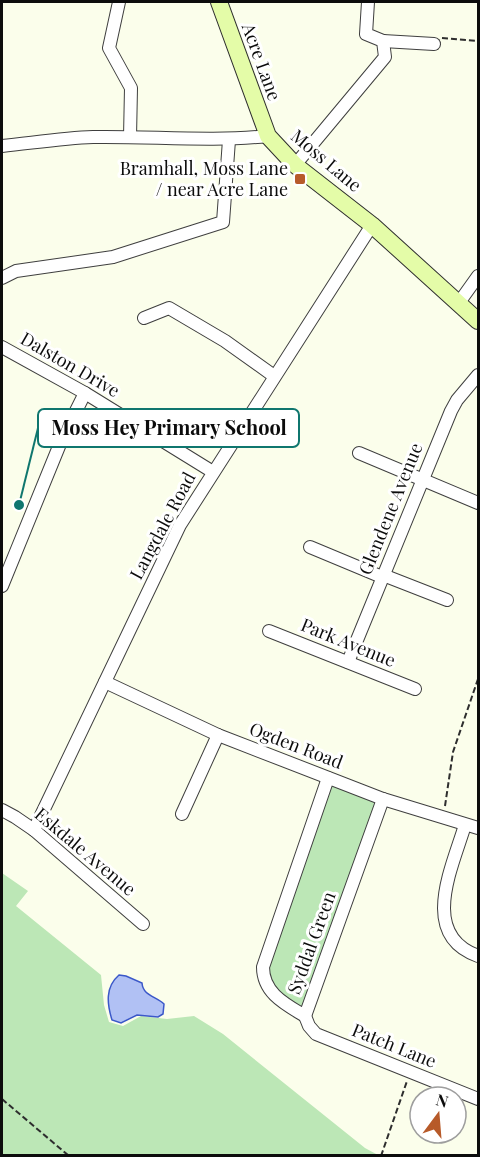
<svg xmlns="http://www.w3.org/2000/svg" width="480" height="1157" viewBox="0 0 480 1157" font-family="'Playfair Display',serif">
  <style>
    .green { fill: #bce7b6 }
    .water { fill: #b1c1f4; stroke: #3b58c9; stroke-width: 1.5 }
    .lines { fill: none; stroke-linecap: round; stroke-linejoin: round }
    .minor-casing { stroke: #3f3f3f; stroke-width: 14 }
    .secondary-casing { stroke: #2e2e2e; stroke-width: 18 }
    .path { stroke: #2e2e2e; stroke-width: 2; stroke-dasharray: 6 3; stroke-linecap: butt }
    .minor { stroke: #fff; stroke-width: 12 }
    .secondary { stroke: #e4fca8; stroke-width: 16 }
    .poi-dot { fill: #b75a29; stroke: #fff; stroke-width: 2 }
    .labels { text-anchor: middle; stroke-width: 6; stroke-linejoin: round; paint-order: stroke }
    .street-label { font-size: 18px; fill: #0c0c0c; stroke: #fff }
    .poi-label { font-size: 18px; fill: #0c0c0c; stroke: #fff; text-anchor: end }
    .leader { fill: none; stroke: #0f766e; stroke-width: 2 }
    .callout-dot { fill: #0f766e; stroke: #fff; stroke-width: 2 }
    .callout { fill: #fff; stroke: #0f766e; stroke-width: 2 }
    .callout-label { font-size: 20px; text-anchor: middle; font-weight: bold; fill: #0c0c0c }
  </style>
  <rect width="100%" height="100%" fill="#fbfeeb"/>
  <g class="green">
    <path d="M328 778 383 799 305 1016 263 978Z"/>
    <path d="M2 873 28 891 16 906 101 975 104 1005 109 1022 123 1026 141 1016 167 1019 194 1016 223 1034 365 1148 378 1155H2Z"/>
  </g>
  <path class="water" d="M119 975 126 976 142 983C143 996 156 996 164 1004L163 1014 158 1017 137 1015 121 1023 112 1020C107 1004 105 987 119 975Z"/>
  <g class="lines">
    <g class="minor-casing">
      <g id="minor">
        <path d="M119 2 109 48 131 88 130 137"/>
        <path d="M383 41 434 44"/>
        <path d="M2 146C32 143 63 138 93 137 152 136 210 142 268 136"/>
        <path d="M295 165 385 57 383 41 366 34 368 2"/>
        <path d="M2 278 16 271 113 257 223 222 229 140"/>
        <path d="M458 304 478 276"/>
        <path d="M144 318 169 308 225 341 274 376"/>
        <path d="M2 347 85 393 213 472"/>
        <path d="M359 453 478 503"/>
        <path d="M310 547 382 577"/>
        <path d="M383 575 447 600"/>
        <path d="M2 586 62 439 85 393"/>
        <path d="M269 631 415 689"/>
        <path d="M348 662 451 411 457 400 478 375"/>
        <path d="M105 682 218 735 383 799 478 828"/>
        <path d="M328 778 263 967C263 993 285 1004 305 1016L383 799"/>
        <path d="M2 810 15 817 34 830 143 924"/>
        <path d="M182 814 218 735"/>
        <path d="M465 825C452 868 419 935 478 956"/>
        <path d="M34 830 180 525 372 225"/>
        <path d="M305 1016 309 1026 316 1034 478 1099"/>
      </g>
    </g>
    <g class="secondary-casing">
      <path id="secondary" d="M219 2 268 136 295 165 372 225 478 321"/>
    </g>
    <g class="path">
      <path d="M442 38 478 41"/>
      <path d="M445 806 453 752 478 679"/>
      <path d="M2 1099 69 1156"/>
      <path d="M381 1156 407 1081"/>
    </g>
    <use href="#minor" class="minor"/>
    <use href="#secondary" class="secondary"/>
  </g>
  <rect class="poi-dot" x="294" y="173" width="12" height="12" rx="3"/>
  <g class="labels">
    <g class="street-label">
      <text transform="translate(261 62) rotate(70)" y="6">Acre Lane</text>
      <text transform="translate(326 161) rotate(40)" y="6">Moss Lane</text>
      <text transform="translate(70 365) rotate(30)" y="6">Dalston Drive</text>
      <text transform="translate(391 509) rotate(-68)" y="6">Glendene Avenue</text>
      <text transform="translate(163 526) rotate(-62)" y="6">Langdale Road</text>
      <text transform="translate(348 643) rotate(22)" y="6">Park Avenue</text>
      <text transform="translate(296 746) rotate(21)" y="6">Ogden Road</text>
      <text transform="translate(85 852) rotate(40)" y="6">Eskdale Avenue</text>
      <text transform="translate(312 943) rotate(-70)" y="6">Syddal Green</text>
      <text transform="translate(394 1046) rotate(22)" y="6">Patch Lane</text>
    </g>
    <g class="poi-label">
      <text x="288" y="175">Bramhall, Moss Lane<tspan x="288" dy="21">/ near Acre Lane</tspan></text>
    </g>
  </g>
  <path class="leader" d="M19 505L38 428"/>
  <circle class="callout-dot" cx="19" cy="505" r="6"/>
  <rect class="callout" x="38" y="409" width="261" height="38" rx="6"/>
  <g class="callout-label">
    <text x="169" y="435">Moss Hey Primary School</text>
  </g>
  <rect width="480" height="1157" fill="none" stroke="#0c0c0c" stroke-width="6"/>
  <g transform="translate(438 1115) rotate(16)"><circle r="28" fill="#ffffff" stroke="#9e9e9e" stroke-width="1.5"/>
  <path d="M0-4.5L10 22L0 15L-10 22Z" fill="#b75a29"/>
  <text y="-9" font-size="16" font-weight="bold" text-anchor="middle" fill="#0c0c0c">N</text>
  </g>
</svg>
